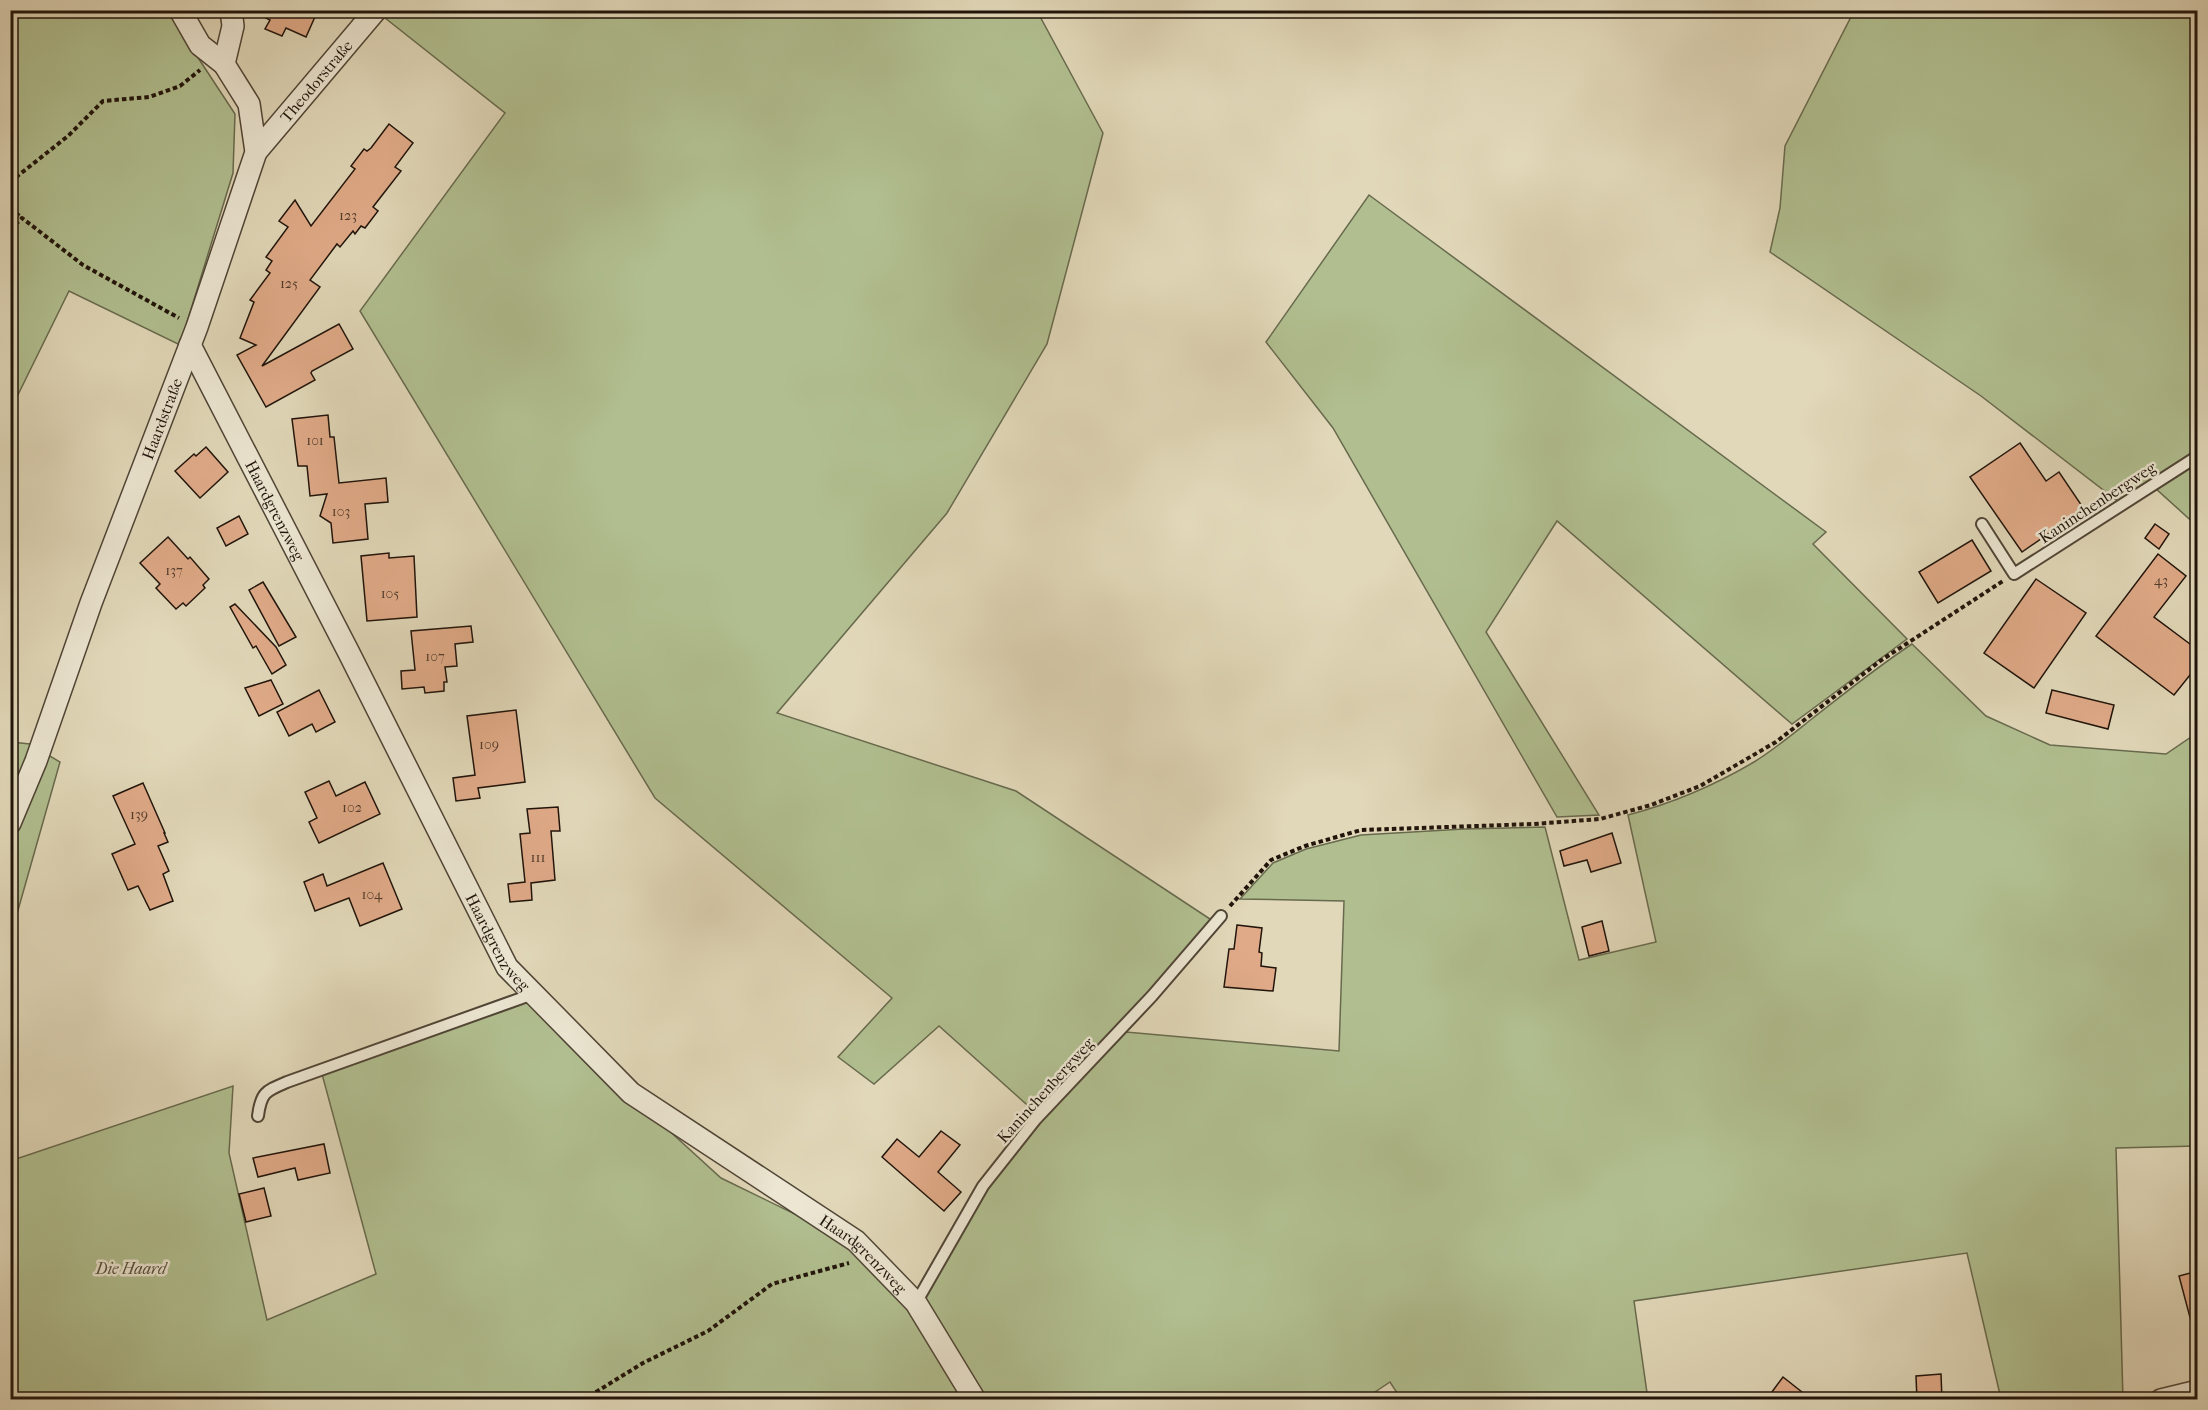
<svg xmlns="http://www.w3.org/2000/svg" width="2208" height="1410" viewBox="0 0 2208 1410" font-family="'IM FELL French Canon',serif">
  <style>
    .green { fill: #b1bf90; stroke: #686a4e; stroke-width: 1.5 }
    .building { fill: #e0aa88; stroke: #20140b; stroke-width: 1.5 }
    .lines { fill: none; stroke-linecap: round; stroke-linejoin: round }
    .lane-casing { stroke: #504536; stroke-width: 14 }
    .street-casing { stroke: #504536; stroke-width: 24 }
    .path { stroke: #20140b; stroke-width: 4; stroke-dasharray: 4.5 3; stroke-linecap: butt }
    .lane { stroke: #ece6d2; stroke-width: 10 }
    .street { stroke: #ece6d2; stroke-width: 21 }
    .labels { text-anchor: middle; stroke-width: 5; stroke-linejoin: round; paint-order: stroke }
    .number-label { font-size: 14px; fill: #503a2a }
    .street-label { font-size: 16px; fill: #20140b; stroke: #ece6d2 }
    .park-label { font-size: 16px; font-style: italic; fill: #53503a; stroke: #ece6d2 }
  </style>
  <rect width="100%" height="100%" fill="#e1d8b9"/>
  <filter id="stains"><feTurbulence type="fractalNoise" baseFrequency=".00333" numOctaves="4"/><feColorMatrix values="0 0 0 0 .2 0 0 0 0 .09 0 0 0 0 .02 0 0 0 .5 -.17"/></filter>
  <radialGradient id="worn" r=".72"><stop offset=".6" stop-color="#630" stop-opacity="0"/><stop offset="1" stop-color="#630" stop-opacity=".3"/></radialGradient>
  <g class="green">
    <path d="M10 11H173L195 53 235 114 233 173 180 345 69 291 11 409Z"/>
    <path d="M383 11H1037L1103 133 1047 344 947 513 777 713 1016 791 1213 921 1118 1029 1035 1112 939 1026 874 1084 838 1057 892 998 655 798 360 311 505 113 380 14Z"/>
    <path d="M1854 11H2197V452L2119 502 1981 396 1770 252 1780 208 1785 146Z"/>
    <path d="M1369 195 1826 532 1813 544 1907 639 1792 724 1557 521 1486 632 1599 815 1557 817 1333 428 1266 342Z"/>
    <path d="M2197 458V526L2154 487Z"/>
    <path d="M1912 644 1986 716 2050 745 2166 754 2197 733V1146L2116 1148 2123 1399H2001L1967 1253 1634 1301 1648 1400 1401 1399 1390 1382 1363 1400 978 1399 920 1302 986 1190 1039 1123 1126 1032 1339 1051 1344 901 1240 899 1273 863 1306 849 1361 835 1464 829 1545 827 1579 960 1656 942 1628 815C1673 803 1715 785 1754 762 1775 749 1794 733 1813 718 1845 693 1877 667 1912 644Z"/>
    <path d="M11 742 30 744 60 762 11 935Z"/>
    <path d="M531 998 630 1095 721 1178 854 1243 915 1303 972 1399H11L10 1161 233 1086 229 1153 267 1320 376 1274 322 1074Z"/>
  </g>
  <g class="building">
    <path d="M250 10H318L306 37 286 28 282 36 265 29 270 20Z"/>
    <path d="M389 124 413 143 395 167 401 171 373 207 378 211 365 228 361 226 355 234 353 231 340 247 337 244 310 280 320 287 262 366 339 324 353 349 312 371 311 373 315 380 266 407 237 355 256 345 240 338 254 302 250 300 270 273 266 270 272 261 266 257 288 227 279 221 295 200 311 226 355 169 351 166 364 149 367 151 371 148Z"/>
    <path d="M328 415 330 437H334L339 483 386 478 388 502 365 504 368 539 333 543 331 523 320 516 327 494 310 496 307 466H298L292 419Z"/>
    <path d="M2020 443 2046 481 2059 472 2084 509 2022 552 1970 477Z"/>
    <path d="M206 447 228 472 200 498 175 471 194 454 196 456Z"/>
    <path d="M239 516 248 534 226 546 217 528Z"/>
    <path d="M2155 524 2169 534 2159 549 2145 538Z"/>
    <path d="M168 537 188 559 190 557 209 579 203 585 205 588 186 606 183 603 176 609 156 588 160 584 140 563Z"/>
    <path d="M1972 540 1991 571 1938 603 1919 572Z"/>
    <path d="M389 553V558L414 556 417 617 367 621 361 556Z"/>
    <path d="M2158 554 2186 576 2154 617 2198 650V665L2174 695 2096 636Z"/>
    <path d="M2036 579 2086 613 2034 688 1984 653Z"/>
    <path d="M263 582 296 637 279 646 249 590Z"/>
    <path d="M235 604 276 647 286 665 272 674 256 646 253 648 230 607Z"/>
    <path d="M471 626 473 642 455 644 457 666 445 667 447 682H444V691L425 693 424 687 402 689 401 671 415 670 411 631Z"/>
    <path d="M271 680 283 704 259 716 245 688Z"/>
    <path d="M319 690 335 722 316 732 312 724 289 736 277 712Z"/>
    <path d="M2052 690 2114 705 2108 729 2046 713Z"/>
    <path d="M516 710 525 782 478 788 480 798 456 801 453 778 475 775 467 716Z"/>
    <path d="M329 781 336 796 365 782 380 814 319 843 309 822 317 818 305 792Z"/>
    <path d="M143 783 165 833H164L168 842 158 846 169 871 163 874 173 901 150 910 138 886 128 890 112 854 135 844 113 796Z"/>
    <path d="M558 807 560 831H551L555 880 531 883 532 900 510 902 508 884 525 882 520 834 530 833 527 809Z"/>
    <path d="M1612 833 1621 863 1591 872 1587 860 1564 866 1560 851Z"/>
    <path d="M383 863 402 909 360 926 349 898 315 911 304 882 323 874 327 886Z"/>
    <path d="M1602 921 1609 951 1589 956 1582 927Z"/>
    <path d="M1237 925 1262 928 1259 952 1262 953 1261 966 1276 968 1273 991 1224 987 1229 949H1234Z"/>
    <path d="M941 1131 960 1145 938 1172 961 1192 944 1211 882 1157 897 1139 919 1157Z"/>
    <path d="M324 1144 330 1173 298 1180 295 1168 258 1177 253 1158Z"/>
    <path d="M264 1188 271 1216 246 1222 239 1194Z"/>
    <path d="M2198 1271V1324L2192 1325 2179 1276Z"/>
    <path d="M1941 1374 1942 1400H1917L1916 1376Z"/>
    <path d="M1783 1377 1812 1400H1766Z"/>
  </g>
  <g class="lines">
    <g class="lane-casing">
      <g id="lane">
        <path d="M1982 524 2014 574 2198 456"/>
        <path d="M258 1116C261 1092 266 1091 287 1082L533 994"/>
        <path d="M916 1303 983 1186 1036 1119 1152 996 1221 916"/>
      </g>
    </g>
    <g class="street-casing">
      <g id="street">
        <path d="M224 64 233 26 231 10"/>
        <path id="s1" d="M256 152 376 10"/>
        <path id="s2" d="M190 345 349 653 507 967 631 1093 856 1241 916 1303 975 1400"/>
        <path id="s3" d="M10 823 36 761 91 603 197 327 256 152 249 104 224 64 200 45 180 10"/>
        <path d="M2161 1400 2198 1391"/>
      </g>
    </g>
    <g class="path">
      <path d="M10 182 68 136 103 101 149 97 180 86 200 70"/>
      <path d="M10 208 22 218"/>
      <path d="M10 230 22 218 83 265 179 318"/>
      <path d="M1230 906 1271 860 1305 846 1361 830 1534 824 1600 819 1651 805 1700 786 1776 742 1880 661 2003 581"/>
      <path d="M583 1400 643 1363 708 1331 772 1284 849 1263"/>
    </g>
    <use href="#lane" class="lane"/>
    <use href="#street" class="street"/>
  </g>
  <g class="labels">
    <g class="number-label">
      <text x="348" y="220">123</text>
      <text x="289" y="288">125</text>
      <text x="315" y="445">101</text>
      <text x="341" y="516">103</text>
      <text x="174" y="575">137</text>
      <text x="2161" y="585">43</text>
      <text x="390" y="598">105</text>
      <text x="435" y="661">107</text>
      <text x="489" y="749">109</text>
      <text x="352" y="812">102</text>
      <text x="139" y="819">139</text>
      <text x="538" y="862">111</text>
      <text x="372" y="899">104</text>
    </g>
    <g class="street-label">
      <text dy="6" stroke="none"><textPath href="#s1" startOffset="93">Theodorstraße</textPath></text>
      <text dy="6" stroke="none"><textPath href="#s3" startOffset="432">Haardstraße</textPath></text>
      <text transform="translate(2097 502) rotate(-33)" y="6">Kaninchenbergweg</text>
      <text dy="6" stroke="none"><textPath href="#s2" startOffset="186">Haardgrenzweg</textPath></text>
      <text dy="6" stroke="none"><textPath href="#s2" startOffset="672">Haardgrenzweg</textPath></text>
      <text transform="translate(1045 1090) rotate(-48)" y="6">Kaninchenbergweg</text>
      <text dy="6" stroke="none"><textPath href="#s2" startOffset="1158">Haardgrenzweg</textPath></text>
    </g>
    <g class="park-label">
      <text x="131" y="1274">Die Haard</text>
    </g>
  </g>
  <rect width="2208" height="1410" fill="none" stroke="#e1d8b9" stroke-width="36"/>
  <rect x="12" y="12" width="2184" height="1386" fill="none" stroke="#20140b" stroke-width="3"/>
  <rect x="18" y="18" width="2172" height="1374" fill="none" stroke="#20140b" stroke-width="1.5"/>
  <rect width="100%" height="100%" filter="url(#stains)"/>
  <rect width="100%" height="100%" fill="url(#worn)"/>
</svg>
